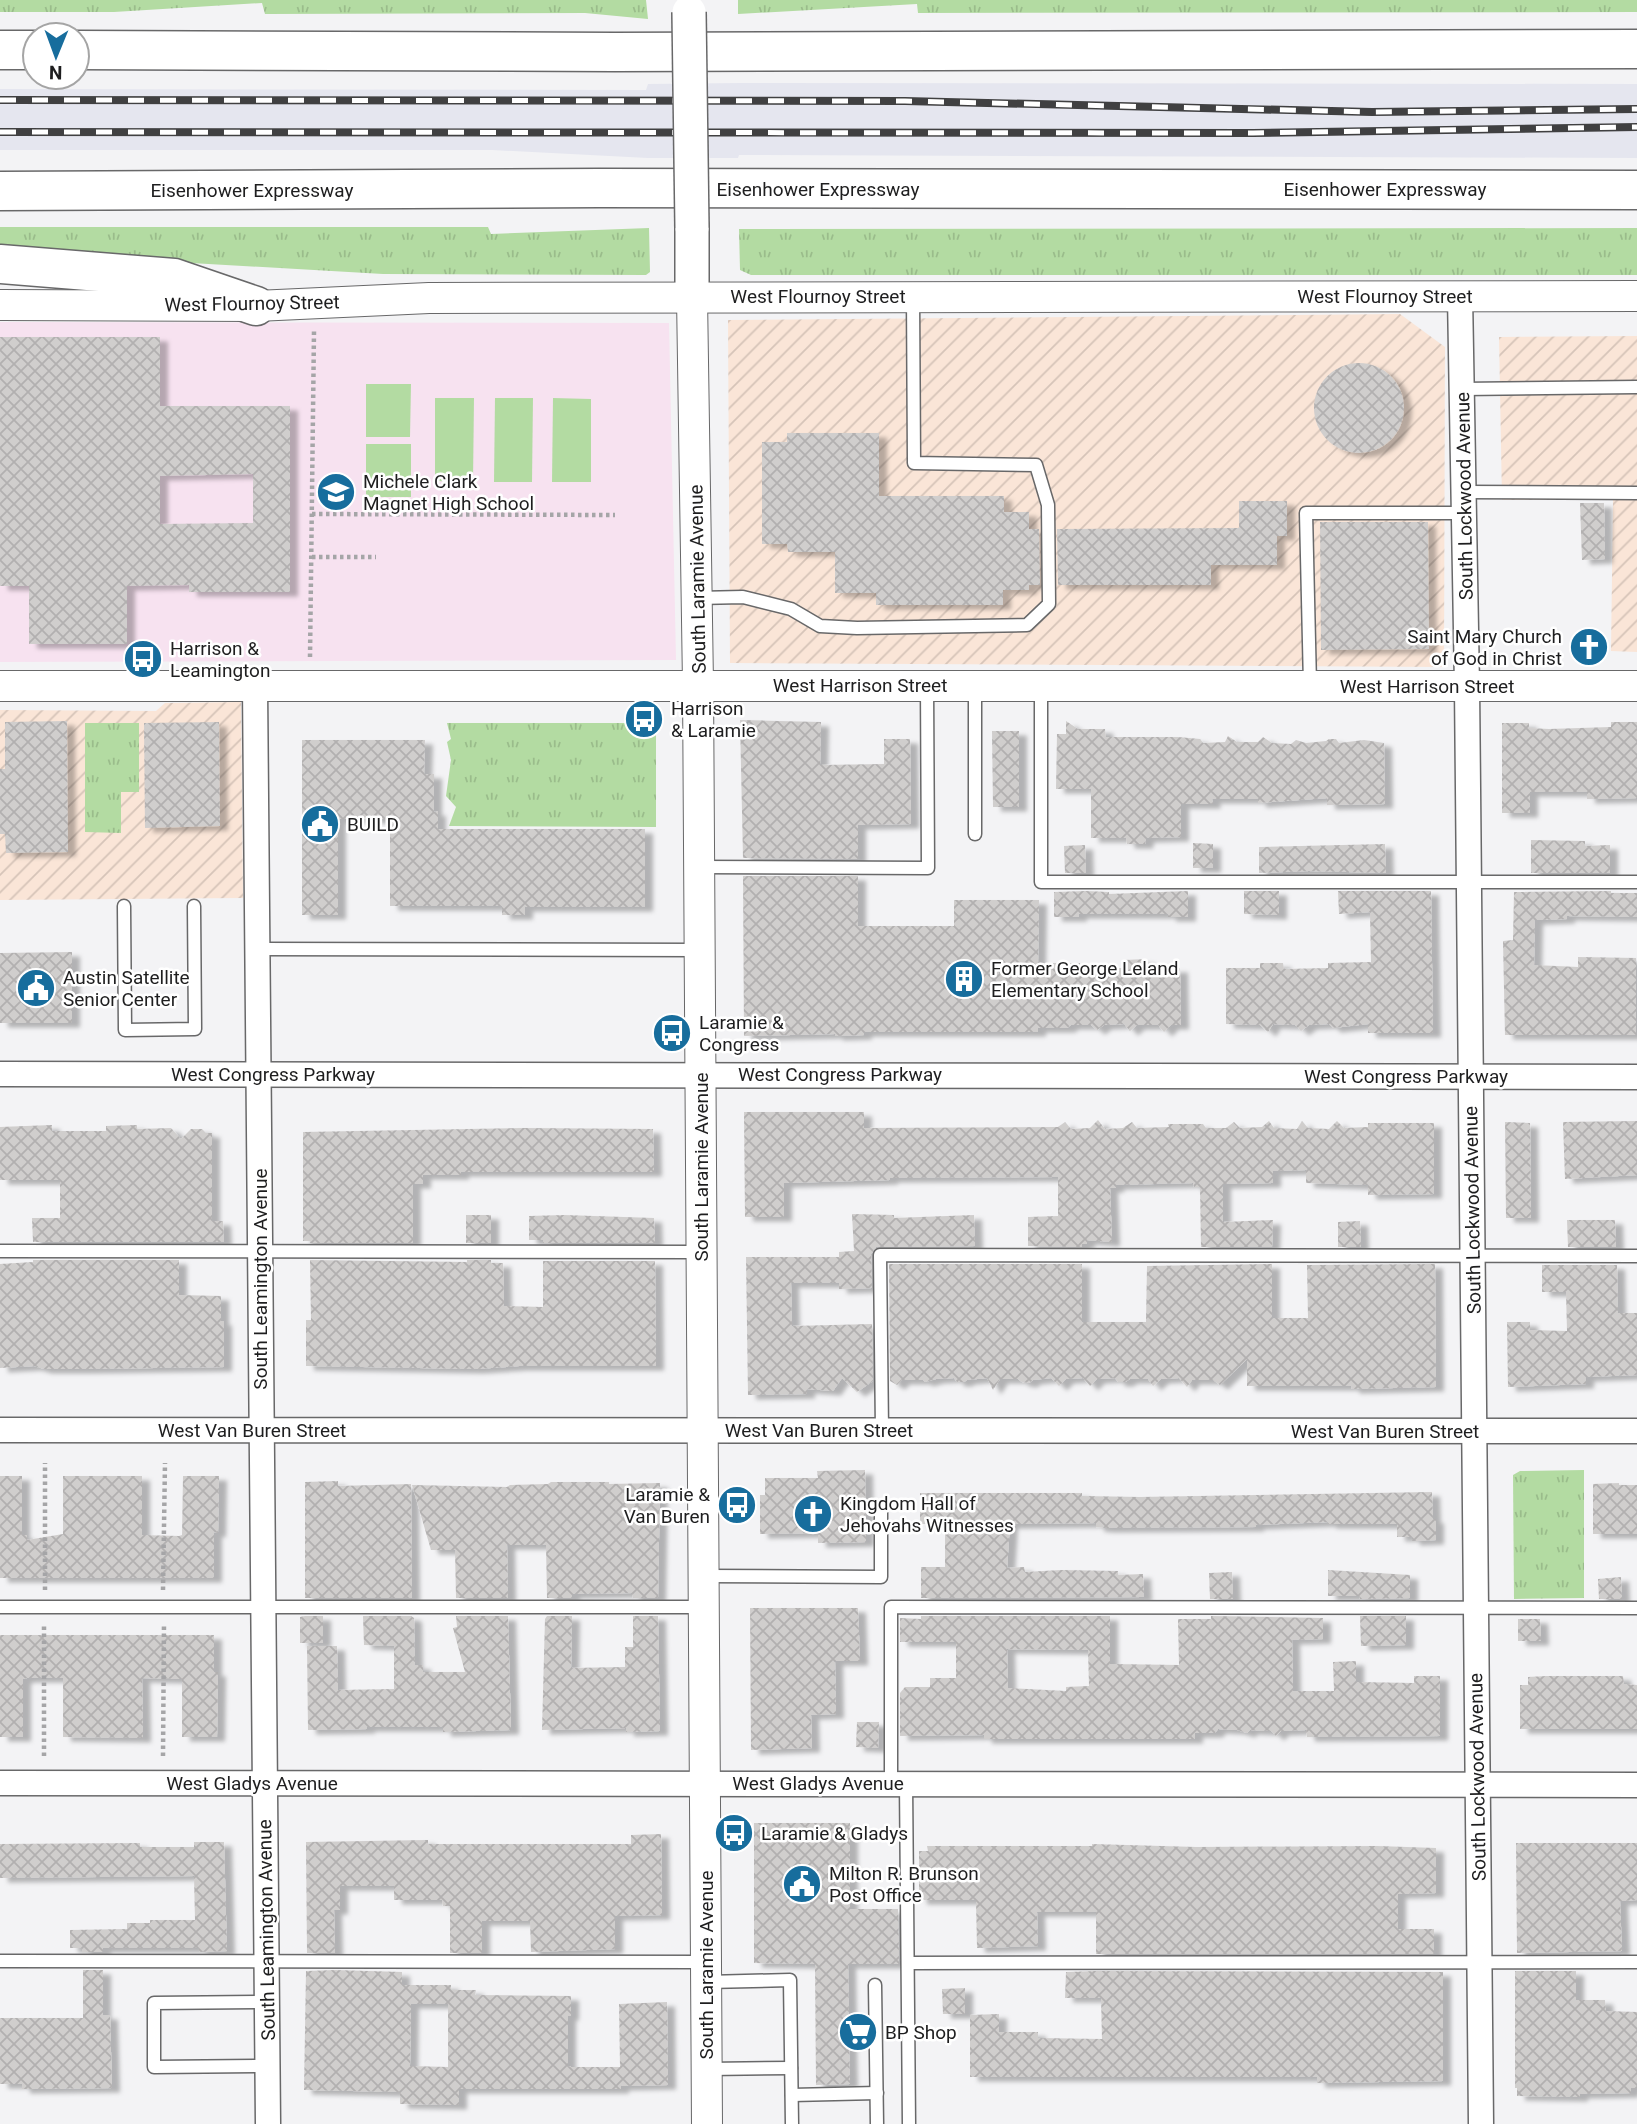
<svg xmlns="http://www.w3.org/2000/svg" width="1637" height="2124" viewBox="0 0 1637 2124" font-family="Roboto,sans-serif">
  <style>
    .built { fill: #e5e6ef }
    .industrial { fill: url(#industrial-furrows) }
    .education { fill: #f7e2f0 }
    .grass { fill: url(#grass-tufts) }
    .garden { fill: #b3dba2 }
    .building { fill: url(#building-cross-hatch); fill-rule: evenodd; filter: url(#shadow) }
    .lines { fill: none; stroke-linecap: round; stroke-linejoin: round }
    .service-casing { stroke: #686869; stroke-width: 15 }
    .minor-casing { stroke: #686869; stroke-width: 27 }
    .tertiary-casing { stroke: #686869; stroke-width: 32 }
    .secondary-casing { stroke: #686869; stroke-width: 36 }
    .motorway-casing { stroke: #686869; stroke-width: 41 }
    .path { stroke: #a5a5a7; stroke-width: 4.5; stroke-dasharray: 3.5 3.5; stroke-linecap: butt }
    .service { stroke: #fff; stroke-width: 12 }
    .minor { stroke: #fff; stroke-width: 24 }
    .tertiary { stroke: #fff; stroke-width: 30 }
    .secondary { stroke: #fff; stroke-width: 33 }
    .motorway { stroke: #fff; stroke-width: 38 }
    .rail-casing { stroke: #404041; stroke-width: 8 }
    .rail { stroke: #fff; stroke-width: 5; stroke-dasharray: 16; stroke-linecap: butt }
    .secondary-bridge-casing { stroke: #686869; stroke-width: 36; stroke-linecap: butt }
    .secondary-bridge { stroke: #fff; stroke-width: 33 }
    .labels { text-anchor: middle; stroke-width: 5; stroke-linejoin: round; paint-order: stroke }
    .street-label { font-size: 19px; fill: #1e1e1f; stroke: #fff }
    .poi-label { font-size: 19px; fill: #1e1e1f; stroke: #fff; text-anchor: start }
  </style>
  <defs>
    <pattern id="industrial-furrows" width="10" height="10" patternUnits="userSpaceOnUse" patternTransform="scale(1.75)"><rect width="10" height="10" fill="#fae5d7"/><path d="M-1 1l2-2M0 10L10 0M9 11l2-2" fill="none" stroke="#d6c4b8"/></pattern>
    <pattern id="grass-tufts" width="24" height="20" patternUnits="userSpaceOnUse" patternTransform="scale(1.75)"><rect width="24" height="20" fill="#b3dba2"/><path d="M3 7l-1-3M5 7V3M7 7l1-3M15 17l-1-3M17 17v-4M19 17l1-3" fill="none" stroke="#9abc8b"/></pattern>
    <pattern id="building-cross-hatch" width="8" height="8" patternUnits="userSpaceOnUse" patternTransform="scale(1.75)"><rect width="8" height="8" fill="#d0cecd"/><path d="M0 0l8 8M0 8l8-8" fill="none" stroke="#b2b0b0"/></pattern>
    <filter id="shadow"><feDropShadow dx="8" dy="4.5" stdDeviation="2" flood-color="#0004"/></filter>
  </defs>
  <rect width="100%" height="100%" fill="#f3f3f5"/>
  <path class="built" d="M741 83 1637 84V158L739 155 738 158H648L492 150H0V89L646 90 648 84Z"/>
  <g class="industrial">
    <path d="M1400 314 1445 347 1444 667 730 663 728 320Z"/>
    <path d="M1637 336V652L1611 651 1613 500H1502L1499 337Z"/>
    <path d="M241 702 243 898 0 900V710L156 711 165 703Z"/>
  </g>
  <path class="education" d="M0 322 669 323 676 660 0 662Z"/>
  <g class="grass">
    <path d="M0 0H646L648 19 585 13 265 14 262 3 114 12H0Z"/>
    <path d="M738 0H1637V12L918 13 917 4 738 14Z"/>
    <path d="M0 227H488L491 234 649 228 650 272 646 275 383 274 0 252Z"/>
    <path d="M1637 228V275H751L740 270 739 229Z"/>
    <path d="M85 723H139V792H121V833L85 832Z"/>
    <path d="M447 723H656V827L449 826 456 807 446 796 451 760 447 742 451 739Z"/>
    <path d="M1584 1470V1598L1514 1599 1513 1475 1520 1471Z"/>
  </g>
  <g class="garden">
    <path d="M366 384H411L410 437H366Z"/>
    <path d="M435 398H474L473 482 435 481Z"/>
    <path d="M495 398H533L532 482H494Z"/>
    <path d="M553 398 591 399V482H552Z"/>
    <rect x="366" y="444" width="45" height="53"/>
  </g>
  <g class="building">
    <path d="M0 337H160V406H290V592H189V585L127 586V644H29V586H0ZM253 474V523L160 524V476Z"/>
    <circle cx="1359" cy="408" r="45"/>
    <path d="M787 433H879V496H1004V512H1029V529H1039L1040 585H1029V590H1003V605H876V593H835V552H788L787 544H762V442H787Z"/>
    <path d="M1239 501H1287V536H1277V565H1211V585H1058L1057 529 1239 528Z"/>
    <path d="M1580 503H1604L1605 559 1582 560Z"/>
    <path d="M1320 522H1428L1429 649 1321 650Z"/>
    <path d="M740 720 821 722 820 765 884 764V739H910L911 824 858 825V859L743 858Z"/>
    <path d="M67 721 68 852 6 853 5 834H0V769H5V722Z"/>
    <path d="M1066 721 1078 729H1105L1106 737H1178L1200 739 1203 743 1225 742 1228 736 1237 742H1258L1263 737 1272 743 1291 744 1296 740 1306 743 1326 741 1329 739H1336L1339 743 1364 740 1384 743 1385 804 1327 805V798L1258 803V799H1212L1213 804H1181V837L1146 838 1145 844H1127L1126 838H1091V789H1056L1057 734H1066Z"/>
    <path d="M219 722 220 826 145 828 144 723Z"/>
    <path d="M1611 722H1637V798L1587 799V792H1530V813H1502V723H1529V728L1549 729 1611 727Z"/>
    <path d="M992 731H1019V807H993Z"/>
    <path d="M302 740H425L424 774H434V812L438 811V829H645V907H525V915H502V906H390V819H338V915H302Z"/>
    <path d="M1531 840 1585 841V846L1610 845V873H1531Z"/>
    <path d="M1193 843 1213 844V868H1193Z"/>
    <path d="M1385 844 1386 873 1309 871 1259 873V847Z"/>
    <path d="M1085 845 1086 873H1065L1064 846Z"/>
    <path d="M743 876H858V926H954V900H1039L1038 963H1080V969L1124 968V960L1147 959V969L1180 968 1181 1025H1171L1164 1032 1158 1025H1137L1130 1031 1124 1024 1104 1025 1097 1030 1091 1025H1071L1067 1028H1038V1032H864V1035L835 1036V1034L744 1036Z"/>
    <path d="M1086 891 1109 892V894L1188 891V917H1168V914H1079V917H1054V892Z"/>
    <path d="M1244 891H1279V915L1244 914Z"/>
    <path d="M1338 891H1431L1433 1033H1368V1024L1333 1028 1329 1024 1309 1025 1301 1031 1295 1025 1273 1024 1268 1032 1260 1025 1226 1024V968H1260V963H1283L1284 969 1328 968V963L1371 962 1370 912 1339 914Z"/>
    <path d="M1611 891V893H1637V917L1567 916V919L1535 920 1534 965 1578 967V957L1636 958V1035H1505L1503 941 1513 940 1514 892Z"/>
    <path d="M72 952V1023H0V953Z"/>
    <path d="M744 1112H864V1128L1058 1127 1065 1122 1071 1129 1090 1128 1098 1120 1105 1129 1123 1128 1132 1122 1137 1128 1169 1127 1168 1124H1203L1206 1128H1226L1234 1122 1240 1128 1262 1127 1269 1121 1274 1128 1297 1129 1302 1121 1308 1128 1329 1129 1337 1121 1344 1128 1368 1127V1123H1434V1194L1368 1195V1185L1306 1183V1170L1273 1171V1183L1223 1184V1222L1273 1220 1272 1247H1201L1200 1187H1194L1193 1183 1116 1185V1188H1110L1112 1242 1087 1240V1244H1082V1247L1028 1246V1217L1058 1216V1177L890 1178V1180L784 1183V1217H745Z"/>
    <path d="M1637 1121V1175L1565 1179 1563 1122Z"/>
    <path d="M1505 1122 1530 1123 1531 1218H1506Z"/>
    <path d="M52 1125V1131H106V1126L137 1125V1129L171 1128 181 1139 191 1129H202L206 1133H212V1221H223L224 1242H33L32 1218H60V1180H0V1127Z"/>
    <path d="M524 1128 653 1129 654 1172H461V1175H423V1184H413V1243H310V1241H303V1132Z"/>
    <path d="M852 1214 894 1215V1218L974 1215 975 1246 876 1247 871 1254 872 1288 839 1289V1283H791L792 1326 872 1324 873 1381 857 1392 842 1378 833 1391 807 1389V1394L748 1395 746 1257H839V1252L854 1251Z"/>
    <rect x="466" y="1215" width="25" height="28"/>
    <path d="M564 1215 654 1218 655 1243H543V1240H529V1216Z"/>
    <path d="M1567 1220H1615L1616 1247H1568Z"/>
    <path d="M1360 1221 1361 1247H1338V1222Z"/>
    <path d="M33 1260H179V1295L221 1296V1321H224V1367L84 1369H44L34 1366 0 1368V1264L33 1262Z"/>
    <path d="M310 1260 467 1262V1260H491V1263H503L504 1306 543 1307V1261H655L656 1366H519L476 1369 306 1366V1320H311Z"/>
    <path d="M889 1264H1082V1322H1146L1147 1266 1272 1264V1318H1308L1307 1265 1435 1264 1436 1387 1352 1389 1351 1386H1247V1359L1220 1385 1213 1380H1192L1187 1387 1179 1378 1161 1379 1153 1386 1148 1379H1130L1125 1382H1118L1115 1378 1097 1379 1090 1386 1083 1378 1066 1379 1059 1386 1051 1378 1033 1380 1029 1383 1022 1382 1018 1379H1000L993 1390 987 1378 967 1380 964 1382H957L954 1378 936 1379 925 1382 923 1380H902L897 1385 890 1381Z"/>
    <path d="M1542 1265H1617L1618 1313H1637V1375L1586 1377V1384L1508 1387 1507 1322H1530V1330L1567 1331 1566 1292H1542Z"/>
    <path d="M865 1470 866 1542 818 1543V1533L760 1534V1495H765V1478H818L817 1471Z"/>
    <path d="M0 1476H22V1535H27V1540L63 1534V1476H142V1535L179 1536 182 1535 183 1476H219L218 1533 214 1532V1578H0Z"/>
    <path d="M338 1481V1486L411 1484 412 1598H305V1482Z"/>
    <path d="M551 1482H609V1484L660 1483 658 1598H633L632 1593 572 1594V1598H547L546 1545H507L508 1598H456L455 1550H431L412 1485 507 1487 510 1485 548 1484Z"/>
    <path d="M1619 1483V1485H1637V1534H1593V1484Z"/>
    <path d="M1432 1492 1433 1519H1436V1540L1412 1541V1537H1397V1524H1328V1522L1256 1525V1527L1106 1528 1096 1527V1523L1010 1524 1007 1568 1024 1567 1025 1572 1061 1570 1118 1571V1575L1143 1574 1144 1597 921 1598V1567H945V1524H920V1493H1082V1496L1140 1497Z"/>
    <path d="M1328 1570 1410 1575V1598L1360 1599 1359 1596H1328Z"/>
    <path d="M1232 1572 1233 1599H1210L1209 1573Z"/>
    <path d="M1621 1577 1622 1599H1599L1598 1579Z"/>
    <path d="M750 1608H858L860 1661H835L836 1714 811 1715 812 1748 751 1750Z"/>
    <path d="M305 1616H323V1643H300V1617Z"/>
    <path d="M363 1616H411L414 1618 415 1665H423V1672H465L453 1628 457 1627 456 1616H508L511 1730 443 1732V1727H367V1729L308 1730 307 1646H337L338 1690 394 1689V1646L364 1645Z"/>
    <path d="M547 1616H572L571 1668 625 1667V1647H633V1616H658L660 1731 626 1732V1728L542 1730 545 1619Z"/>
    <path d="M921 1616H1110V1664L1179 1665 1178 1619H1211V1616L1323 1618V1639L1292 1640 1293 1691H1334L1333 1662 1356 1661V1682L1414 1683V1676H1440V1736L1307 1737 1306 1730 1281 1731 1276 1736 1271 1731 1250 1730 1247 1733 1237 1730 1218 1729 1215 1733H1195V1739H984V1735L900 1736V1693L905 1687H930V1678H956V1642H900V1618L921 1619ZM1007 1649 1088 1650 1089 1686 1066 1687V1691L1008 1688Z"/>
    <path d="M1360 1616H1406V1645L1361 1646Z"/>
    <path d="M1518 1619H1540L1541 1641H1518Z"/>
    <path d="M0 1635H214V1672H218L217 1737H182V1679L142 1678 143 1738 63 1737V1678H27L23 1679V1737H0Z"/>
    <path d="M1546 1676H1623L1624 1684 1637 1685V1729H1520V1685H1528V1677Z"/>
    <path d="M857 1722H879L878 1748 856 1747Z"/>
    <path d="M754 1823H850V1909H898L899 1964H848L849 2022H865V2042H849L850 2084 816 2085 815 1964 754 1963Z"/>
    <path d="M661 1834 662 1915 615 1916V1949L531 1952 530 1921H482V1953H450V1906H443L442 1900H394V1886H340V1910H334L335 1953H307L306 1842 428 1840V1844H631V1835Z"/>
    <path d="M194 1842H224L227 1951 199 1952V1948H103V1952H82V1948H70V1930L127 1929V1923H150V1920H195L194 1876 0 1878V1844L140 1843V1847H194Z"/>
    <path d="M1516 1843H1637V1900L1620 1901 1622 1951 1517 1953Z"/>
    <path d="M1092 1844 1196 1847 1377 1846 1436 1848V1893L1398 1894V1929H1434V1954H1096V1912H1037L1038 1946 977 1948 976 1900H919V1851H928L927 1846H1092Z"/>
    <path d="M83 1970H103V2015H110L112 2088 22 2089V2084H0V2018H83Z"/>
    <path d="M335 1970 402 1972V1985H451V1990H476L475 1995 571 1996V2016H568V2066L571 2067H620L619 2004 667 2002 668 2085 621 2086V2089H459V2105L400 2104V2092L304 2090 306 1971ZM411 2004H448V2067L410 2066Z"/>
    <path d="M1095 1971 1443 1972V2081L1317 2083V2077H970V2015L999 2014V2032H1038V2038L1102 2039 1101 1998H1065L1066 1972Z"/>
    <path d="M1515 1971H1576V2000H1605L1606 2011 1637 2012V2088H1631V2093L1580 2094V2097L1517 2096V2088H1515Z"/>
    <path d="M965 1988V2014H943L942 1989Z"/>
  </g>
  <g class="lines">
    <g class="service-casing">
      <g id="service">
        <path d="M1462 389 1637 387"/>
        <path d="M1464 492 1637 493"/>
        <path d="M697 598 743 597 791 609 820 626 857 628 1027 625 1049 604 1048 505 1036 465 914 463 913 296"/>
        <path d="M975 685V834"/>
        <path d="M1041 685V882H1637"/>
        <path d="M1310 685 1306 513H1464"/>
        <path d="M699 867 928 868 927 685"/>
        <path d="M124 906 125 1030 195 1029 194 906"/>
        <path d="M257 949 699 950"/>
        <path d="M0 1251 702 1252"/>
        <path d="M882 1431 880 1255 1637 1256"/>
        <path d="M704 1576 881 1577V1508"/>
        <path d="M0 1607H703"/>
        <path d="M906 1783 909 2124"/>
        <path d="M891 1784V1607L1637 1608"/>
        <path d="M0 1961 706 1962"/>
        <path d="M908 1963 1637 1962"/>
        <path d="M707 1982 790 1980 792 2124"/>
        <path d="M875 1985 877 2124"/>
        <path d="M267 2002 154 2003V2067L267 2066"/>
        <path d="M708 2069 791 2068"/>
        <path d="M792 2095 877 2093"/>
      </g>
    </g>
    <g class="minor-casing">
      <g id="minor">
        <path d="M1460 296 1467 686 1481 2124"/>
        <path d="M255 687 268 2124"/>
        <path d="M0 1074 1637 1077"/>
        <path d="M0 1430 1637 1431"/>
        <path d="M0 1783 1637 1785"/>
      </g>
    </g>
    <g class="tertiary-casing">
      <g id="tertiary">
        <path d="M692 297 698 684 707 2124"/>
        <path d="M0 305 256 306 429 298 1637 296"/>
        <path d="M0 686H1637"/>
      </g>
    </g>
    <g class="secondary-casing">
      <path id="secondary" d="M692 228V297"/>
    </g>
    <g class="motorway-casing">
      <g id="motorway">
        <path d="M0 50H35"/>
        <path d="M77 50 615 52 1637 49"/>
        <path d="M0 191 599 188 1637 190"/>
        <path d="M0 264 174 278 256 306"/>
      </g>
    </g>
    <g class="path">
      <path d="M312 514 615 515"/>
      <path d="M312 557H376"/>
      <path d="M310 657 314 331"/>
      <path d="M45 1590V1463"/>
      <path d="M163 1590 165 1463"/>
      <path d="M44 1756V1624"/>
      <path d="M163 1756 164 1623"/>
    </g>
    <use href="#service" class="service"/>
    <use href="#minor" class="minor"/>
    <use href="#tertiary" class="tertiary"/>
    <use href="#secondary" class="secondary"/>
    <use href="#motorway" class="motorway"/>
    <g class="rail-casing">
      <g id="rail">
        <path d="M0 100 905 101 1372 112 1637 109"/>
        <path d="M0 132 1253 133 1637 127"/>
      </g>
    </g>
    <use href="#rail" class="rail"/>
    <g class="secondary-bridge-casing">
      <path id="secondary-bridge" d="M689 12 692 228"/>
    </g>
    <use href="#secondary-bridge" class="secondary-bridge"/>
  </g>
  <defs>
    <g id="school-disc" transform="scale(2.0125)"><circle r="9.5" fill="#176d9d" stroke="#fff"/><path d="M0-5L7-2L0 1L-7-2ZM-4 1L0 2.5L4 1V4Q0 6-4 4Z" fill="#fff"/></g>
    <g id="church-disc" transform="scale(2.0125)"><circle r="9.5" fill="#176d9d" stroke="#fff"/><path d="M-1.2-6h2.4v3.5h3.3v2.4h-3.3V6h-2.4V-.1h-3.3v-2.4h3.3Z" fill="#fff"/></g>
    <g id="bus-disc" transform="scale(2.0125)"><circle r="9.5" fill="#176d9d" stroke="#fff"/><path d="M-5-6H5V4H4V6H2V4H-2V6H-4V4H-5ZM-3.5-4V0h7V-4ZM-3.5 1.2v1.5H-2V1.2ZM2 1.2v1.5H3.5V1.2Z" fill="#fff"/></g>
    <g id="civic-disc" transform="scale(2.0125)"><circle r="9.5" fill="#176d9d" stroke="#fff"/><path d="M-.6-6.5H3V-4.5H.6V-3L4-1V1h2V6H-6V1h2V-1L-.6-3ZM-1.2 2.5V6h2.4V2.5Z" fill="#fff"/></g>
    <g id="building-disc" transform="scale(2.0125)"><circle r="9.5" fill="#176d9d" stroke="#fff"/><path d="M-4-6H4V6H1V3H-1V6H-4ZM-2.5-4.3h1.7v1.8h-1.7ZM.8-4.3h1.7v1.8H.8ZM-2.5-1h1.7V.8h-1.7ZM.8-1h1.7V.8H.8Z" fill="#fff"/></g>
    <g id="supermarket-disc" transform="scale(2.0125)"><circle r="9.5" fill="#176d9d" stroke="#fff"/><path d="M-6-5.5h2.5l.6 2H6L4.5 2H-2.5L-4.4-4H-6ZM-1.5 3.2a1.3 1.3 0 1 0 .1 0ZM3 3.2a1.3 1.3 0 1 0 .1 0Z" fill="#fff"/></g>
  </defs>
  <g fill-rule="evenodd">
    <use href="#school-disc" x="336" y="492"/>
    <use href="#church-disc" x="1589" y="647"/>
    <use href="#bus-disc" x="143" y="659"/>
    <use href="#bus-disc" x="644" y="719"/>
    <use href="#civic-disc" x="320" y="824"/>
    <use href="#building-disc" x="964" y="979"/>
    <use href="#civic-disc" x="36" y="988"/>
    <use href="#bus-disc" x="672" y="1033"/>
    <use href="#bus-disc" x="737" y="1505"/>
    <use href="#church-disc" x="813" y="1514"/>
    <use href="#bus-disc" x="734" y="1833"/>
    <use href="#civic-disc" x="802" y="1884"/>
    <use href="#supermarket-disc" x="858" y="2032"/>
  </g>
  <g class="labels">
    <g class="street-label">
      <text x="818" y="196">Eisenhower Expressway</text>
      <text x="1385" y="196">Eisenhower Expressway</text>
      <text x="252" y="197">Eisenhower Expressway</text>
      <text x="818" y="303">West Flournoy Street</text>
      <text x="1385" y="303">West Flournoy Street</text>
      <text transform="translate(252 303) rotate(-1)" y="7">West Flournoy Street</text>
      <text transform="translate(1464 496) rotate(-91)" y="7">South Lockwood Avenue</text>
      <text transform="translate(697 579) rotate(-91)" y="7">South Laramie Avenue</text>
      <text x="860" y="692">West Harrison Street</text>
      <text x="1427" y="693">West Harrison Street</text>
      <text x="273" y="1081">West Congress Parkway</text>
      <text x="840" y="1081">West Congress Parkway</text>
      <text x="1406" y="1083">West Congress Parkway</text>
      <text transform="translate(701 1167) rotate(-90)" y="7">South Laramie Avenue</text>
      <text transform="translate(1472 1210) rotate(-91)" y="7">South Lockwood Avenue</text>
      <text transform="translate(260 1279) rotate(-90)" y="7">South Leamington Avenue</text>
      <text x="252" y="1437">West Van Buren Street</text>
      <text x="819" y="1437">West Van Buren Street</text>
      <text x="1385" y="1438">West Van Buren Street</text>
      <text transform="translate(1477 1777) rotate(-91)" y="7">South Lockwood Avenue</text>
      <text x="252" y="1790">West Gladys Avenue</text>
      <text x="818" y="1790">West Gladys Avenue</text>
      <text transform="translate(266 1930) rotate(-91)" y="7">South Leamington Avenue</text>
      <text transform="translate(706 1965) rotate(-90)" y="7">South Laramie Avenue</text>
    </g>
    <g class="poi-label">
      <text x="363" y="488">Michele Clark<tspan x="363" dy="22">Magnet High School</tspan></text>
      <text x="1562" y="643" text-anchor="end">Saint Mary Church<tspan x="1562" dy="22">of God in Christ</tspan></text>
      <text x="170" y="655">Harrison &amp;<tspan x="170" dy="22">Leamington</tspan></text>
      <text x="671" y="715">Harrison<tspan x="671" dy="22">&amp; Laramie</tspan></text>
      <text x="347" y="831">BUILD</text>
      <text x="991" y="975">Former George Leland<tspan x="991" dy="22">Elementary School</tspan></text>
      <text x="63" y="984">Austin Satellite<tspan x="63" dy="22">Senior Center</tspan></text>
      <text x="699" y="1029">Laramie &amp;<tspan x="699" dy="22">Congress</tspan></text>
      <text x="710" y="1501" text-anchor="end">Laramie &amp;<tspan x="710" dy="22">Van Buren</tspan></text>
      <text x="840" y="1510">Kingdom Hall of<tspan x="840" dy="22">Jehovahs Witnesses</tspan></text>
      <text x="761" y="1840">Laramie &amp; Gladys</text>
      <text x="829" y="1880">Milton R. Brunson<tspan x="829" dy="22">Post Office</tspan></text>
      <text x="885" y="2039">BP Shop</text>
    </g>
  </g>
  <g transform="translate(56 56) rotate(181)"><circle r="33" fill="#ffffff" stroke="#a5a5a5" stroke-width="2"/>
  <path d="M0-5L12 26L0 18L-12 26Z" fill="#176d9d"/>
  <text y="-10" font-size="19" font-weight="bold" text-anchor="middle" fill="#1e1e1f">N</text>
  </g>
</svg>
